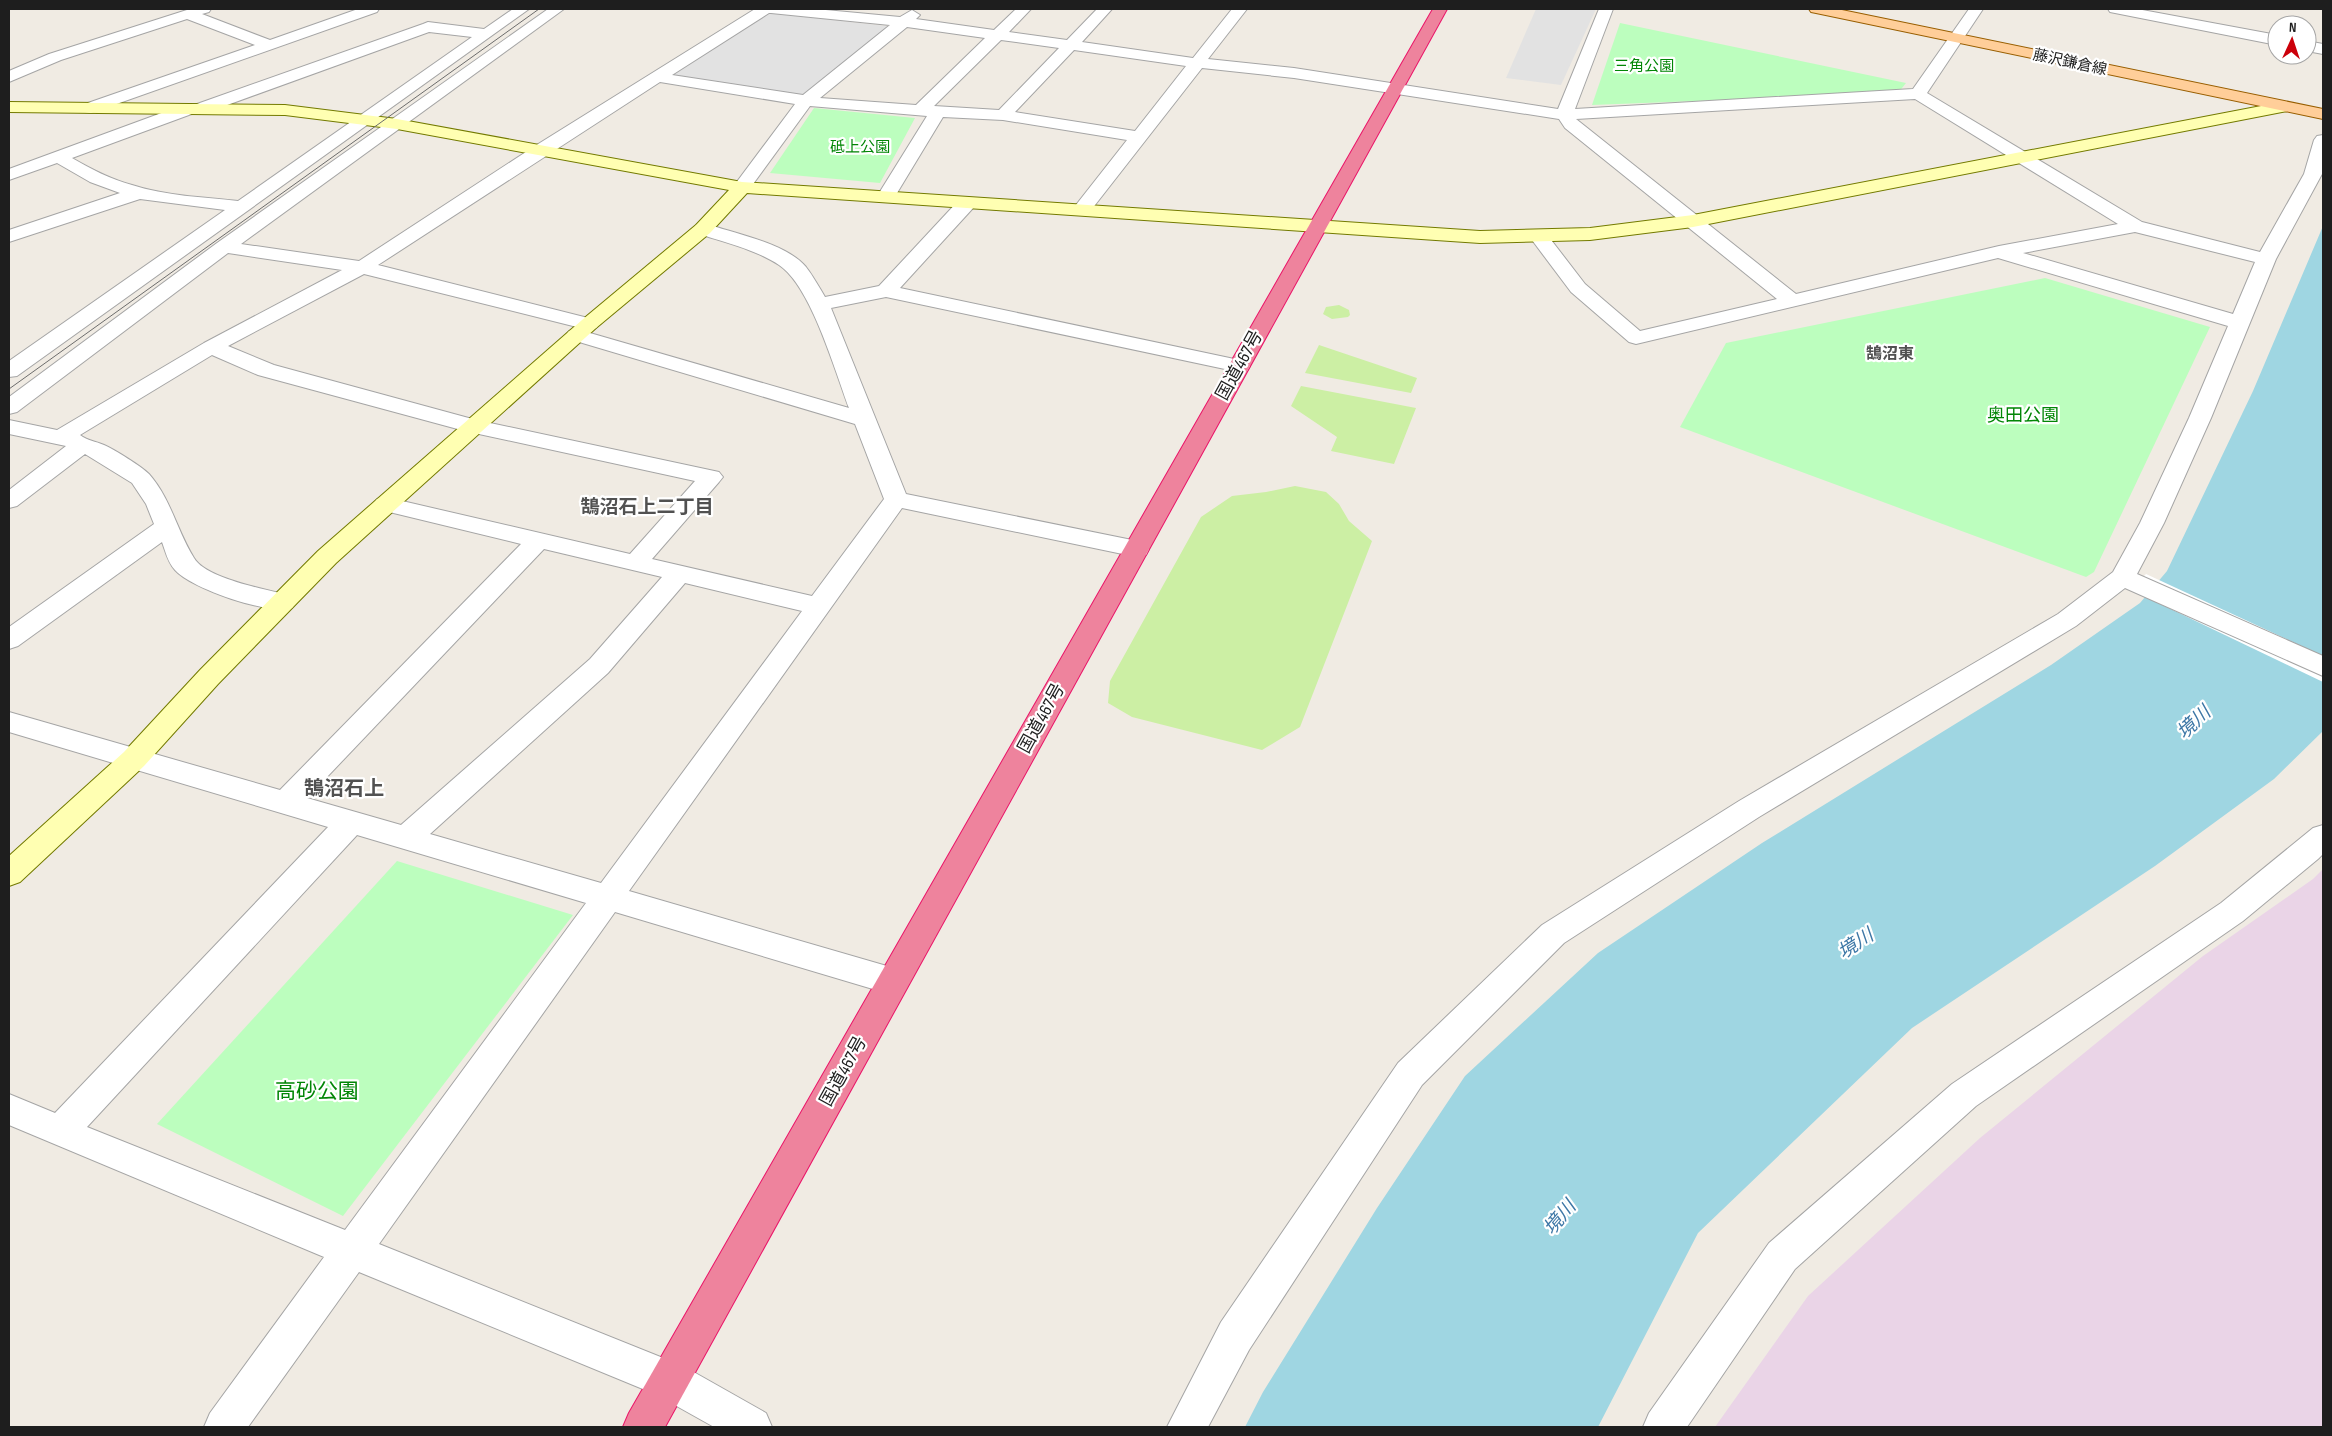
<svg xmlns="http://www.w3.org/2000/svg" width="2332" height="1436" viewBox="0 0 2332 1436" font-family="'Sofia Sans Condensed','Noto Sans JP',sans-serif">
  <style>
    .industrial { fill: #ead4e7 }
    .grass { fill: #ccefa4 }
    .park { fill: #bcfebe }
    .parking { fill: #e2e2e2 }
    .water { fill: #9fd6e2 }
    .pier { fill: #fff }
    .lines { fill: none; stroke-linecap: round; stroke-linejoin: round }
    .street-casing { stroke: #a5a5a5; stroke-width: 2 }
    .secondary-casing { stroke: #737a00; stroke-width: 2 }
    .primary-casing { stroke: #985e00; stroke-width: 2 }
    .highway-casing { stroke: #ea1468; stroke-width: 2 }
    .street { fill: #fff; fill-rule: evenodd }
    .secondary { fill: #ffffb2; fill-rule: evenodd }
    .primary { fill: #ffce99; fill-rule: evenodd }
    .highway { fill: #ee839d; fill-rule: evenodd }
    .tram { stroke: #6c6c6c; stroke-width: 1 }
    .labels { text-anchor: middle; stroke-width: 4.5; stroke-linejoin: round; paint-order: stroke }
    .far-street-label { font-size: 15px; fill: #1e1e1e; stroke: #fff }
    .far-park-label { font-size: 15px; fill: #028606; stroke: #fff }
    .far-neighbourhood-label { font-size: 16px; font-weight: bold; fill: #515151; stroke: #fff }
    .street-label { font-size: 18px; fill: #1e1e1e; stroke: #fff }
    .park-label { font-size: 18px; fill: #028606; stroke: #fff }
    .neighbourhood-label { font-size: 19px; font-weight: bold; fill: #515151; stroke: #fff }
    .water-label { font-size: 19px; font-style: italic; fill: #3d77a6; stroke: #fff }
    .quarter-label { font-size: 20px; font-weight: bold; fill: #515151; stroke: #fff }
    .near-park-label { font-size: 21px; fill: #028606; stroke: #fff }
  </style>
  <rect width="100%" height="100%" fill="#f0ebe3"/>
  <path class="industrial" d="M2323 869V1427H1715L1808 1296 1980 1138 2203 956 2313 879Z"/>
  <g class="grass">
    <path d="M1339 305 1349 310 1350 315 1348 317 1332 319 1323 314 1326 307Z"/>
    <path d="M1319 345 1417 378 1411 393 1305 373Z"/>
    <path d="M1301 386 1416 408 1394 464 1331 451 1337 437 1291 406Z"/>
    <path d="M1295 486 1326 492 1339 504 1349 521 1372 541 1300 727 1262 750 1132 717 1108 703 1110 681 1201 517 1232 496 1266 492Z"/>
  </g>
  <g class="park">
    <path d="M1620 23 1906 83 1898 93 1592 105Z"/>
    <path d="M814 108 915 118 880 183 770 173Z"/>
    <path d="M2045 278 2210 327 2094 572 2086 577 1680 427 1726 343Z"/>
    <path d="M397 861 573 915 343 1216 157 1124Z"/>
  </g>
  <g class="parking">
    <path d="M1536 9H1596L1561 85 1506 78Z"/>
    <path d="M771 13 886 26 889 30 807 95 798 97 665 75 760 16Z"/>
  </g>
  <path class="water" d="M2323 226V731L2274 779 2155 866 1912 1028 1698 1233 1598 1427H1245L1263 1392 1377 1208 1465 1076 1598 953 1762 843 2051 665 2140 603 2167 571 2253 391Z"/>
  <path class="pier" d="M2146 574 2323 656V682L2131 590Z"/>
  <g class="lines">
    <g class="street-casing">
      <g id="street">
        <path d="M190 9H211L209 12 202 14 270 40 358 9H379L377 12 91 113 85 112 83 108 85 104 255 45 187 19 61 60 9 82V71L49 54Z"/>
        <path d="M513 9H529L17 376 9 377V361L225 210 140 199 9 242V230L120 193 90 182 57 163 9 180V169L186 104H197L423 24 428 22 484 29ZM429 32 472 37 238 201C203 197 166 196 132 185 110 179 91 169 72 158L197 112H208Z"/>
        <path d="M548 9H564L241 244 359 261 535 146 755 9H815L900 17 912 10 920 15 916 19 994 30 1016 9H1031L1009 32 1067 40 1097 9H1112L1082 42 1193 58 1232 9H1247L1208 59 1294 68 1558 109 1599 9H1613L1575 109 1913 89 1969 9H1983L1927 93 2142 222 2260 252 2304 174 2314 140 2317 136 2323 135 2322 174 2276 259 2211 418 2164 523 2137 574 2323 656V676L2125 588 2076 626 1759 817 1564 943 1422 1085 1249 1350 1208 1427H1167L1221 1322 1398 1063 1542 925 1739 801 2058 614 2113 572 2140 523 2189 418 2228 326 1998 258 1636 344 1629 342 1571 292 1529 236 1531 232 1538 230 1545 232 1585 284 1640 331 1777 299 1565 128 1559 119 1294 78 1202 68 1088 214H1074L1072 210 1127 140 1003 120 943 117 894 198 891 202H879L876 198 927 116 810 106 748 191H736L733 187 795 104 660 82 378 265 596 320 599 324 596 328 589 330 364 274 228 346 274 365 476 420 719 472 723 477 719 482 652 559 812 596 884 499 855 424 569 339 566 335 569 331 576 329 583 331 849 408C835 371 811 286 779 265 755 249 723 242 696 233L694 229 696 225 703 223 710 225C737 234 787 244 806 267 813 276 819 287 825 297L879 286 960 199H974L976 203 974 207 900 288 1239 360 1247 361 1250 366 1247 371 1239 372 886 297 831 308 906 494 1137 541 1146 543 1149 549 1146 555 1137 557 902 508 629 891 904 971 909 981 904 991 893 995 615 912 379 1244 683 1366 766 1413 772 1427H714L655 1394 359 1272 248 1427H204L210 1413 324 1257 9 1125V1094L55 1113 328 827 9 732V712L280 790 521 544 377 509 373 504 377 499 385 497 630 554 695 481 465 431 258 375 212 355 80 435C88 441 95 441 104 445 115 450 141 466 149 474 171 499 177 531 194 558 206 579 269 590 292 596L296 602 292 608C268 615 192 589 175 570 168 563 165 550 162 542L18 646 9 649V627L154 524 146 504 132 483 85 454 17 506 9 508V490L66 446 9 434V420L57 430 204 343 342 270 228 253 17 412 9 414V397L217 243ZM769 13H771L890 25 803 95 672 75ZM907 27 985 38 916 105 820 98ZM1001 40 1059 48 999 110 934 106ZM1074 50 1186 66 1135 131 1015 112ZM1915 99 2118 224 1999 246 1796 294 1576 119ZM2135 232 2255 262 2233 314 2023 253ZM544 549 662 577 590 659 401 825 307 798ZM685 583 802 611 601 883 430 834 608 673ZM357 835 586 903 345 1230 87 1127Z"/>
        <path d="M2108 9H2137L2277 35V45L2115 13 2110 12Z"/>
        <path d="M2307 41 2323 44V54L2307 51Z"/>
        <path d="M2323 825V854L2318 859 2243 921 1976 1106 1795 1269 1687 1427H1643L1649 1413 1769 1243 1952 1084 2221 903 2313 828Z"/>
      </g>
    </g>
    <g class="secondary-casing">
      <path id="secondary" d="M9 102 285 105 397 119 742 182 1480 231 1590 228 1693 215 2282 102 2288 103 2290 107 2288 111 2282 112 1693 227 1590 240 1480 243 747 193 710 233 596 328 336 563 218 684 144 766 20 882 9 886V856L124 752 200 670 318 551 582 320 696 225 729 190 397 129 285 115 9 112Z"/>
    </g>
    <g class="primary-casing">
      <path id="primary" d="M1809 9H1837L2323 109V119L1816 13 1811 12Z"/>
    </g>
    <g class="highway-casing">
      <path id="highway" d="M1433 9H1447L665 1427H623L629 1413Z"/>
    </g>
    <use href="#street" class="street"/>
    <use href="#secondary" class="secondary"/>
    <use href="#primary" class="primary"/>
    <use href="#highway" class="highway"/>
    <path class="tram" d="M9 389 539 9"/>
  </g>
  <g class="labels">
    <g class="far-street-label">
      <text transform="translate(2070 62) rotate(12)" y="5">藤沢鎌倉線</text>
    </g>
    <g class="far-park-label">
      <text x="1644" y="71">三角公園</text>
      <text x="860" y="152">砥上公園</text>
    </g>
    <g class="far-neighbourhood-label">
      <text x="1890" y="359">鵠沼東</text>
    </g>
    <g class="street-label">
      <text transform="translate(1239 365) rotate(-61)" y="6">国道467号</text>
      <text transform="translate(1041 718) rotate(-61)" y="6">国道467号</text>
      <text transform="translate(843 1071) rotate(-61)" y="6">国道467号</text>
    </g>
    <g class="park-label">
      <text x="2023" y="421">奥田公園</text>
    </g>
    <g class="neighbourhood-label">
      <text x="647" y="513">鵠沼石上二丁目</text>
    </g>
    <g class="water-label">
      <text transform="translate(2193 722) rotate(-43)" y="7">境川</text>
      <text transform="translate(1855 943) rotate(-33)" y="7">境川</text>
      <text transform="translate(1559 1217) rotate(-50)" y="7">境川</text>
    </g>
    <g class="quarter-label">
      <text x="344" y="795">鵠沼石上</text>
    </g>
    <g class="near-park-label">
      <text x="317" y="1098">高砂公園</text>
    </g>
  </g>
  <rect width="2332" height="1436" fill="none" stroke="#1e1e1e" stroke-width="20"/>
  <g transform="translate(2292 40) rotate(3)"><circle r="24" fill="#ffffff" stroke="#a5a5a5"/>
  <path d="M0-4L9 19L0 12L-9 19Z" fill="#cc000a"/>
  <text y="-8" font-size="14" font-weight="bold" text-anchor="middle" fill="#1e1e1e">N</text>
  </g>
</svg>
